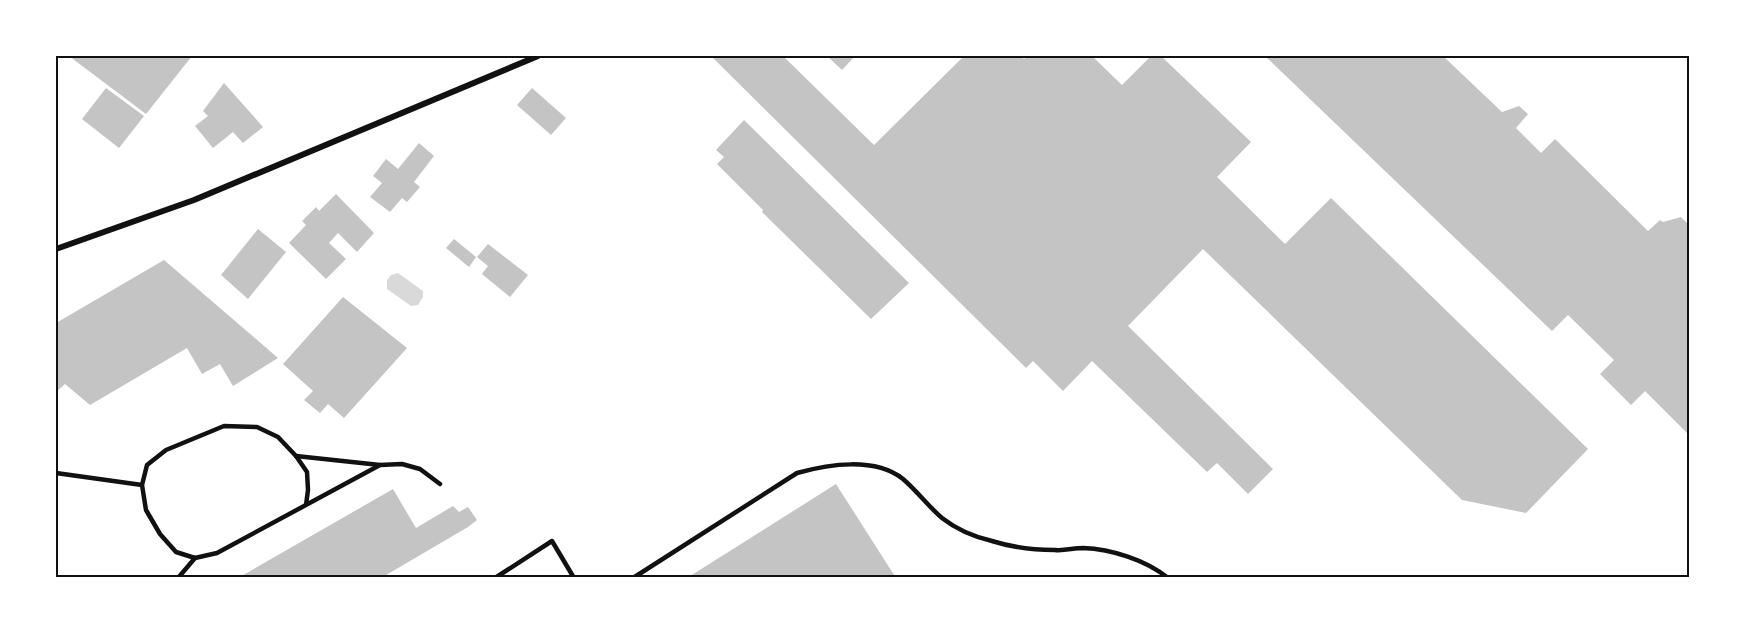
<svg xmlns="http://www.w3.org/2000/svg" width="1745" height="633" viewBox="0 0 1745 633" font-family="Overpass,sans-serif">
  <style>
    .water { fill: #d9d9d9 }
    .building { fill: #c4c4c4 }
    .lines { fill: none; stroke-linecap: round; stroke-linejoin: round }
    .service { stroke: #111; stroke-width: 4.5 }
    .minor { stroke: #111; stroke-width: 6 }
    .neatline { fill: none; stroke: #111; stroke-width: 2 }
  </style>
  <rect width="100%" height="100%" fill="#fff"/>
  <path class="water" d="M398 273 423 291V297L418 305 411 306 387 289V280L391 275Z"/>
  <g class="building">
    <path d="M69 56H192L146 114Z"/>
    <path d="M711 56H783L874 145 964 56H1021L1024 59 1028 56H1092L1122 85 1151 56H1161L1251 142 1217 177 1285 244 1331 198 1588 449 1526 513 1462 500 1203 249 1128 326 1273 469 1248 494 1217 463 1207 472 1092 361 1063 391 1033 361 1026 368Z"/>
    <path d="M827 56H855L842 70Z"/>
    <path d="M1265 56H1443L1502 112 1519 106 1528 114 1516 128 1541 153 1555 139 1648 231 1660 220 1663 222 1681 217 1689 225V435L1645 391 1631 405 1600 374 1614 360 1568 315 1552 331Z"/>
    <path d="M224 83 263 127 243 143 233 132 213 148 195 126 208 116 203 111Z"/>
    <path d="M106 88 144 116 119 148 82 119Z"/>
    <path d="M532 88 566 118 551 135 517 105Z"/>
    <path d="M744 120 909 283 871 319 762 212 763 210 717 164 724 157 716 150Z"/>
    <path d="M419 143 434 156 414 182 420 187 407 202 402 198 390 212 370 197 382 183 373 176 386 159 398 169Z"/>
    <path d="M336 194 374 233 357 252 338 233 329 243 346 259 326 279 289 243 306 225 302 221 316 207 319 211Z"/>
    <path d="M258 229 286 252 248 299 221 275Z"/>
    <path d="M454 239 476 257 469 267 446 248Z"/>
    <path d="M488 244 528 275 510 297 482 274 488 266 477 257Z"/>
    <path d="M164 260 278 358 233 386 220 364 202 374 187 348 90 405 65 384 56 392V323Z"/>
    <path d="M343 297 407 348 344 418 328 404 320 413 304 400 313 391 283 364Z"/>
    <path d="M836 484 896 578H687Z"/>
    <path d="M393 489 416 528 453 506 459 512 468 507 477 520 468 527 381 578H238Z"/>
  </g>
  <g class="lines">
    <g class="service">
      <path d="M296 456 380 465"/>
      <path d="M56 473 142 485"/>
      <path d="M306 505 308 490 307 472 296 456 278 437 257 427 224 426 166 450 147 465 142 485 146 510 160 534 176 552 195 558 217 553 380 465 402 464 420 469 440 484"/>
      <path d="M178 578 195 558"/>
      <path d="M495 578 552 541 574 578"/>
      <path d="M633 578 797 473C829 464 875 457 903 479 917 491 928 506 942 518 956 529 975 537 992 541 1011 547 1035 550 1055 550 1064 551 1074 548 1083 548 1111 549 1146 560 1168 578"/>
    </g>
    <path class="minor" d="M56 249 194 200 538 56"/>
  </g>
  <rect width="1745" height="633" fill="none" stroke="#ffffff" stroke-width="114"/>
  <rect x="57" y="57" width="1631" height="519" class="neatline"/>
</svg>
